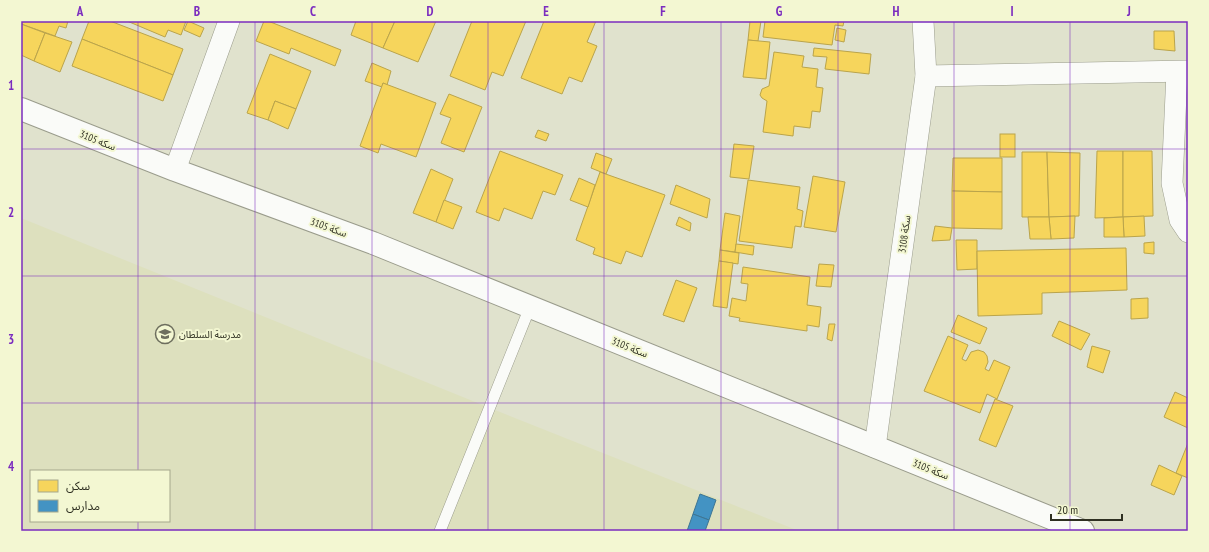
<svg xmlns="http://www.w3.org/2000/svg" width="1209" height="552" viewBox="0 0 1209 552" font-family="'PT Sans Narrow','Noto Sans Arabic',sans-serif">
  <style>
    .built { fill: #dde0be; fill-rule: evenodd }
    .homes { fill: #f6d55c; stroke: #baa44b }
    .schools { fill: #4393c3; stroke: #3d7593 }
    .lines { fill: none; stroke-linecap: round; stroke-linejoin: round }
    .lane-casing { stroke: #9a9c8c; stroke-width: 12 }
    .street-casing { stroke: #9a9c8c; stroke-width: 22 }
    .secondary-casing { stroke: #9a9c8c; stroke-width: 24 }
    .lane { stroke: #fafbf8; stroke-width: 11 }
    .street { stroke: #fafbf8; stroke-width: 21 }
    .secondary { stroke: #fafbf8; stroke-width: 22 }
    .grid { fill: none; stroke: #7b2cbf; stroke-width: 1; stroke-opacity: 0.55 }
    .labels { text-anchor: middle; stroke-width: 4; stroke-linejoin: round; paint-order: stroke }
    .street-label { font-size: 10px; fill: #2f3022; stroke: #f3f7d2 }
    .poi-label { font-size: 10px; fill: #2f3022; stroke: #f3f7d2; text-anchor: start }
    .neatline { fill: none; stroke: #7b2cbf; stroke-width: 1.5 }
    .grid-label { font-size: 13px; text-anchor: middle; font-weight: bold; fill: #7b2cbf }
  </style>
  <rect width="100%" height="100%" fill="#e0e2cd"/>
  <path class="built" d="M21 218 490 408 799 531H21ZM31 471H169V521H31Z"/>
  <g class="homes">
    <path d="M21 21H68L66 28 59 26 55 36 21 24Z"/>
    <path d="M89 21H110L183 49 173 75 82 39Z"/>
    <path d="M127 21H186L181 35 168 30 165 37Z"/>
    <path d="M188 21 204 28 200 37 184 30Z"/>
    <path d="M264 21H268L341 50 335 66 291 48 289 54 256 41Z"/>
    <path d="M356 21H395L383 48 351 35Z"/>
    <path d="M395 21H436L418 62 383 48Z"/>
    <path d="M472 21H526L503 76 492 72 485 90 450 76Z"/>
    <path d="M544 21H596L587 42 597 46 582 82 569 77 562 94 521 78Z"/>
    <path d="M750 21H761L758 41 748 40Z"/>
    <path d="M765 21H844L843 26 835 25 832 45 763 37Z"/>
    <path d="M21 24 45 33 34 61 21 55Z"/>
    <path d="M837 28 846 30 844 42 835 40Z"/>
    <path d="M1154 31H1174L1175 51 1154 49Z"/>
    <path d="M45 33 72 42 60 72 34 61Z"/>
    <path d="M82 39 173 75 163 101 72 66Z"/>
    <path d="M748 40 770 42 766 79 743 77Z"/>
    <path d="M814 48 871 54 869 74 825 69 827 57 813 56Z"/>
    <path d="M774 52 804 56 802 67 818 69 816 87 823 88 820 112 812 111 810 128 794 126 793 136 763 132 767 101 762 98 760 95 762 89 769 86Z"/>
    <path d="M270 54 311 71 296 109 275 101 268 120 247 113Z"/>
    <path d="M372 63 391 71 387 85 383 83 382 87 365 81Z"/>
    <path d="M383 83 436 103 416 157 381 144 378 153 360 146Z"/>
    <path d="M449 94 482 107 464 152 441 143 451 118 440 114Z"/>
    <path d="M275 101 296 109 288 129 268 120Z"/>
    <path d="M538 130 549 134 546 141 535 137Z"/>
    <rect x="1000" y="134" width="15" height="23"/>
    <path d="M734 144 754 146 749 179 730 177Z"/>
    <path d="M500 151 563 175 555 195 543 191 532 219 504 208 499 221 476 212Z"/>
    <path d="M1097 151H1123V217L1095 218Z"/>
    <path d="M1123 151H1152L1153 216 1123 217Z"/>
    <path d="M1022 152H1047L1049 217H1022Z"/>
    <path d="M1047 152 1080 153 1079 216 1049 217Z"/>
    <path d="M596 153 612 159 606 174 591 168Z"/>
    <path d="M953 158H1002V192L952 191Z"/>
    <path d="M431 169 453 179 436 222 413 213Z"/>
    <path d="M600 172 665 195 642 257 626 251 621 264 593 254 595 248 576 240Z"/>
    <path d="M813 176 845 182 836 232 804 227Z"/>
    <path d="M579 178 595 185 588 207 570 200Z"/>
    <path d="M748 180 800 187 797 209 803 211 801 227 795 226 792 248 739 241Z"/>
    <path d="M676 185 710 199 707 218 670 204Z"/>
    <path d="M952 191 1002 192V229L952 228Z"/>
    <path d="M444 200 462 207 453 229 436 222Z"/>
    <path d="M725 213 740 216 735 252 720 250Z"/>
    <path d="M1075 216 1074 238 1051 239 1049 217Z"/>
    <path d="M1144 216 1145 236 1124 237 1123 217Z"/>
    <path d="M679 217 691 223 690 231 676 225Z"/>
    <path d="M1028 217H1049L1051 239H1030Z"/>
    <path d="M1123 217 1124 237H1104V218Z"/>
    <path d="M935 226 952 228 950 240 932 241Z"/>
    <path d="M956 240H977V269L957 270Z"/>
    <path d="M1154 242V254L1144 253V243Z"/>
    <path d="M736 244 754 246 753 255 735 252Z"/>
    <path d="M1126 248 1127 290 1042 293V314L978 316 977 251Z"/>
    <path d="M720 250 739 253 738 264 719 261Z"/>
    <path d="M719 261 733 263 727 308 713 306Z"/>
    <path d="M819 264 834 265 831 287 816 286Z"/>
    <path d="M743 267 810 277 807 305 821 307 819 327 807 325V331L739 321 740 318 729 316 732 298 746 301 748 284 741 283Z"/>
    <path d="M676 280 697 288 684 322 663 315Z"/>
    <path d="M1148 298V318L1131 319V299Z"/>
    <path d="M958 315 987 328 980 344 951 332Z"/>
    <path d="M1059 321 1090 334 1081 350 1052 336Z"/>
    <path d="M829 324H835L832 341 827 339Z"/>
    <path d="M948 336 968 345 962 359 966 361 971 352 978 350 984 352 987 356 988 362 985 369 989 371 994 360 1010 367 997 399 987 394 980 413 924 391Z"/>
    <path d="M1092 346 1110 351 1103 373 1087 367Z"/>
    <path d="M1175 392 1188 398V428L1164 417Z"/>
    <path d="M995 399 1013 406 996 447 979 440Z"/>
    <path d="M1188 443V478L1176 473Z"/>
    <path d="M1159 465 1182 476 1174 495 1151 485Z"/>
  </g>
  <g class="schools">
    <path d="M700 494 716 500 709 520 693 514Z"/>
    <path d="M693 514 709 520 705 531H687Z"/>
  </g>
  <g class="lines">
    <g class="lane-casing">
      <path id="lane" d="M440 531 530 307"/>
    </g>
    <g class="street-casing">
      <g id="street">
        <path d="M1177 72 1172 183 1180 220 1188 232"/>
        <path d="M926 76 1188 71"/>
        <path d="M175 170 229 21"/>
        <path d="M875 447 926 76 923 21"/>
      </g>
    </g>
    <g class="secondary-casing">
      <path id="secondary" d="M21 109 175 170 373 243 1083 531"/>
    </g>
    <use href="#lane" class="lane"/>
    <use href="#street" class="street"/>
    <use href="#secondary" class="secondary"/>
  </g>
  <path class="grid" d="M138 21V471M255 21V531M372 21V531M488 21V531M604 21V531M721 21V531M838 21V531M954 21V531M1070 21V531M21 149H1188M21 276H1188M21 403H1188M138 521V531"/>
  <defs>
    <g id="school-ring" transform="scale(1)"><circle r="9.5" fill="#f3f7d2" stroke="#6d6e5e" stroke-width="1.5"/><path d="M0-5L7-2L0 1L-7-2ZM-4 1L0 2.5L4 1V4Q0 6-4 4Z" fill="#6d6e5e"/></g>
  </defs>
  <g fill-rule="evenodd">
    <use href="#school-ring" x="165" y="334"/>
  </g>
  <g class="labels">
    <g class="street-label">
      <text transform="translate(98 140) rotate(22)" y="4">سكه 3105</text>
      <text transform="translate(329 227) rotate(20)" y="4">سكة 3105</text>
      <text transform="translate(904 234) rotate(-82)" y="4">سكة 3108</text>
      <text transform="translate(630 347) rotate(22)" y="4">سكة 3105</text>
      <text transform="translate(931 469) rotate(22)" y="4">سكة 3105</text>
    </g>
    <g class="poi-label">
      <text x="179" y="338">مدرسة السلطان</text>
    </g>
  </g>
  <rect width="1209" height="552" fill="none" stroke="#f3f7d2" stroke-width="44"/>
  <rect x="30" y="470" width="140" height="52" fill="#f3f7d2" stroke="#a5a78c"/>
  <rect x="38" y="480" width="20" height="12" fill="#f6d55c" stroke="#a5a78c"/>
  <text x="66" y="490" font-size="12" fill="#2f3022">سكن</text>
  <rect x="38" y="500" width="20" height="12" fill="#4393c3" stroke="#a5a78c"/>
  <text x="66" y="510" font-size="12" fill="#2f3022">مدارس</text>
  <path d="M1051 514v6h71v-6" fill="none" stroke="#2f3022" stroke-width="2"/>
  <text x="1057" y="514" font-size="12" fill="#2f3022" stroke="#f3f7d2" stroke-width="3" paint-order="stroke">20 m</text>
  <rect x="22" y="22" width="1165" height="508" class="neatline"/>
  <g class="grid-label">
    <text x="80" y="16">A</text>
    <text x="197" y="16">B</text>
    <text x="313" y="16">C</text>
    <text x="430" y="16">D</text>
    <text x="546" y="16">E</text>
    <text x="663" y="16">F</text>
    <text x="779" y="16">G</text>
    <text x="896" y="16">H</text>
    <text x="1012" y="16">I</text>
    <text x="1129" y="16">J</text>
    <text x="11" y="90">1</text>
    <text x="11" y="217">2</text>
    <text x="11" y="344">3</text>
    <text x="11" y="471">4</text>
  </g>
</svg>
